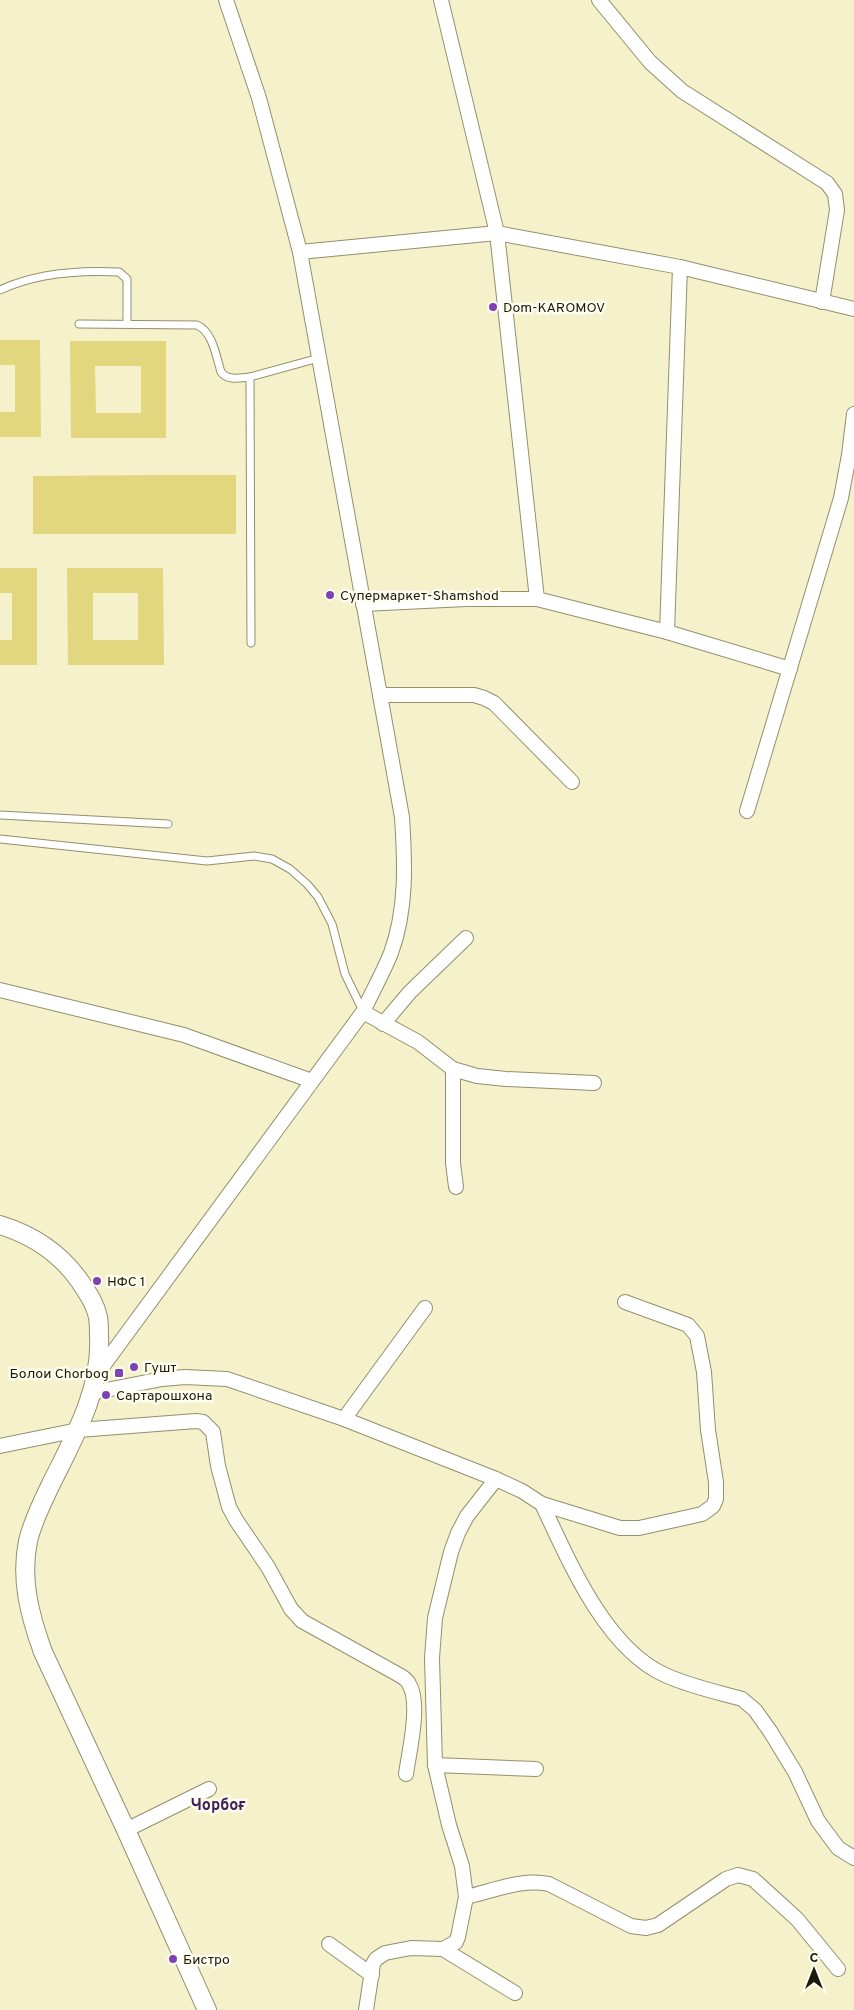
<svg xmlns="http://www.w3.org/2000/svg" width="854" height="2010" viewBox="0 0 854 2010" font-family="Overpass,sans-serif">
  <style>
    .building { fill: #e2d67e; fill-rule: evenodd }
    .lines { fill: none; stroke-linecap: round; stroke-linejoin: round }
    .service-casing { stroke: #948f6c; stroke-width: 9 }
    .minor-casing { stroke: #948f6c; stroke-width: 16 }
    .tertiary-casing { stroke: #948f6c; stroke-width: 20 }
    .service { stroke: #fff; stroke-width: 7 }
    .minor { stroke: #fff; stroke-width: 14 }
    .tertiary { stroke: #fff; stroke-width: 18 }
    .poi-dot { fill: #8141b6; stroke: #fffdee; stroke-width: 2 }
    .labels { text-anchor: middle; stroke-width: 5; stroke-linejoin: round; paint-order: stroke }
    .poi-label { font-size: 14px; fill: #1c1a0c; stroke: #fffdee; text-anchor: start }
    .quarter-label { font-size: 16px; font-weight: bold; fill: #3f2059; stroke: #fffdee }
  </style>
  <rect width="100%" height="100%" fill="#f5f1cb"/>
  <g class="building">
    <path d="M0 340H40L41 437H0V412H15V365H0Z"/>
    <path d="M70 341H166V438H71ZM95 366H141V413H96Z"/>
    <path d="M160 475H236V534H33V476Z"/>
    <path d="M0 568H37V665H0V640H12V593H0Z"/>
    <path d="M67 568H163L164 665H68ZM93 593H138V640H93Z"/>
  </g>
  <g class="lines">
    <g class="service-casing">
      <g id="service">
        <path d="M0 290C36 273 80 270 119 272L127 279V323"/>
        <path d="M79 324 197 325C213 332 216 356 221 372 228 381 239 378 250 377"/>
        <path d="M251 643 250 377 319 358"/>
        <path d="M0 815 168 824"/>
        <path d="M0 839 207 861 254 856 272 859 290 869 307 884 318 897 332 924 345 974 363 1011"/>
      </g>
    </g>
    <g class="minor-casing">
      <g id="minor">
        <path d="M441 0 497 233 537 599"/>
        <path d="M599 0 650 62 682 91 827 183 835 194 837 210 822 302"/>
        <path d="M300 252 497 233 680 267 854 309"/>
        <path d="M363 604 466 599H537L667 632 790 669"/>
        <path d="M667 632 680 267"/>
        <path d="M380 695H474L484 698 494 703 572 782"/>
        <path d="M747 811 841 498 849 455 854 414"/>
        <path d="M0 990 184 1035 312 1081"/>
        <path d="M363 1012 418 1042 453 1069 477 1076 506 1079 594 1083"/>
        <path d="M383 1024 410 992 466 938"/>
        <path d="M453 1069V1163L456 1187"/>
        <path d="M97 1374 363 1012C372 992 383 973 391 953 407 909 405 863 402 817L300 252 259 98 226 0"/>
        <path d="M91 1393 162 1379 185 1377 227 1379 344 1419 496 1479 522 1491 542 1504 620 1528H639L702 1514 713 1506 716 1499V1482L708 1430 704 1372 697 1336 688 1325 625 1302"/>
        <path d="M344 1419 425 1308"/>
        <path d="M0 1446 78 1430 196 1421 203 1422 213 1432 218 1466 229 1507 236 1520 268 1567 291 1609 302 1621 401 1676C404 1678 408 1681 409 1684 421 1703 409 1752 406 1774"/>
        <path d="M542 1504C569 1561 605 1648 665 1675 689 1686 717 1692 742 1699L755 1710 770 1731 795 1772 818 1821 838 1848 854 1858"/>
        <path d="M435 1765 536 1769"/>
        <path d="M126 1830 209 1789"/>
        <path d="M466 1897C493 1891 522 1878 549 1884L631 1926 646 1928 658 1925 726 1879 738 1875 753 1879 797 1919 838 1969"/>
        <path d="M329 1944 372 1975"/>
        <path d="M443 1949 456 1942 458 1937 466 1897 462 1866 449 1825 435 1765 432 1658 435 1618 451 1552 458 1533 467 1516 496 1479"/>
        <path d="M366 2010 373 1964 376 1959 385 1953 411 1948 443 1949 515 1993"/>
      </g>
    </g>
    <g class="tertiary-casing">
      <path id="tertiary" d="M0 1225C33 1235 59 1252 79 1280 87 1292 95 1303 98 1317 99 1323 99 1330 99 1336 102 1388 75 1436 52 1482 43 1501 33 1520 28 1541 20 1580 30 1616 43 1652L126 1830 207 2010"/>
    </g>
    <use href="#service" class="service"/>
    <use href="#minor" class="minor"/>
    <use href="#tertiary" class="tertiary"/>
  </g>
  <g class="poi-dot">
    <circle cx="493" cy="307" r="5"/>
    <circle cx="330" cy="595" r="5"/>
    <circle cx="97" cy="1281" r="5"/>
    <circle cx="134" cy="1367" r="5"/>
    <rect x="114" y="1368" width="10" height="10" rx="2.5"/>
    <circle cx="106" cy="1395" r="5"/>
    <circle cx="173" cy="1959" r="5"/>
  </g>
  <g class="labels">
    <g class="poi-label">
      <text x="503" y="312">Dom-KAROMOV</text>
      <text x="340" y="600">Супермаркет-Shamshod</text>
      <text x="107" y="1286">НФС 1</text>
      <text x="144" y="1372">Гушт</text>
      <text x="109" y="1378" text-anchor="end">Болои Chorbog</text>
      <text x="116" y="1400">Сартарошхона</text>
      <text x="183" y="1964">Бистро</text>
    </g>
    <g class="quarter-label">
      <text x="218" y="1810">Чорбоғ</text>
    </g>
  </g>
  <g transform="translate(814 1970)" stroke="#fffdee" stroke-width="4" paint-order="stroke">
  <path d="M0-4L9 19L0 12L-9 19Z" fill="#1c1a0c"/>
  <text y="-8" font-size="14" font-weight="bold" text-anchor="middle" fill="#1c1a0c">С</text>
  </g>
</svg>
